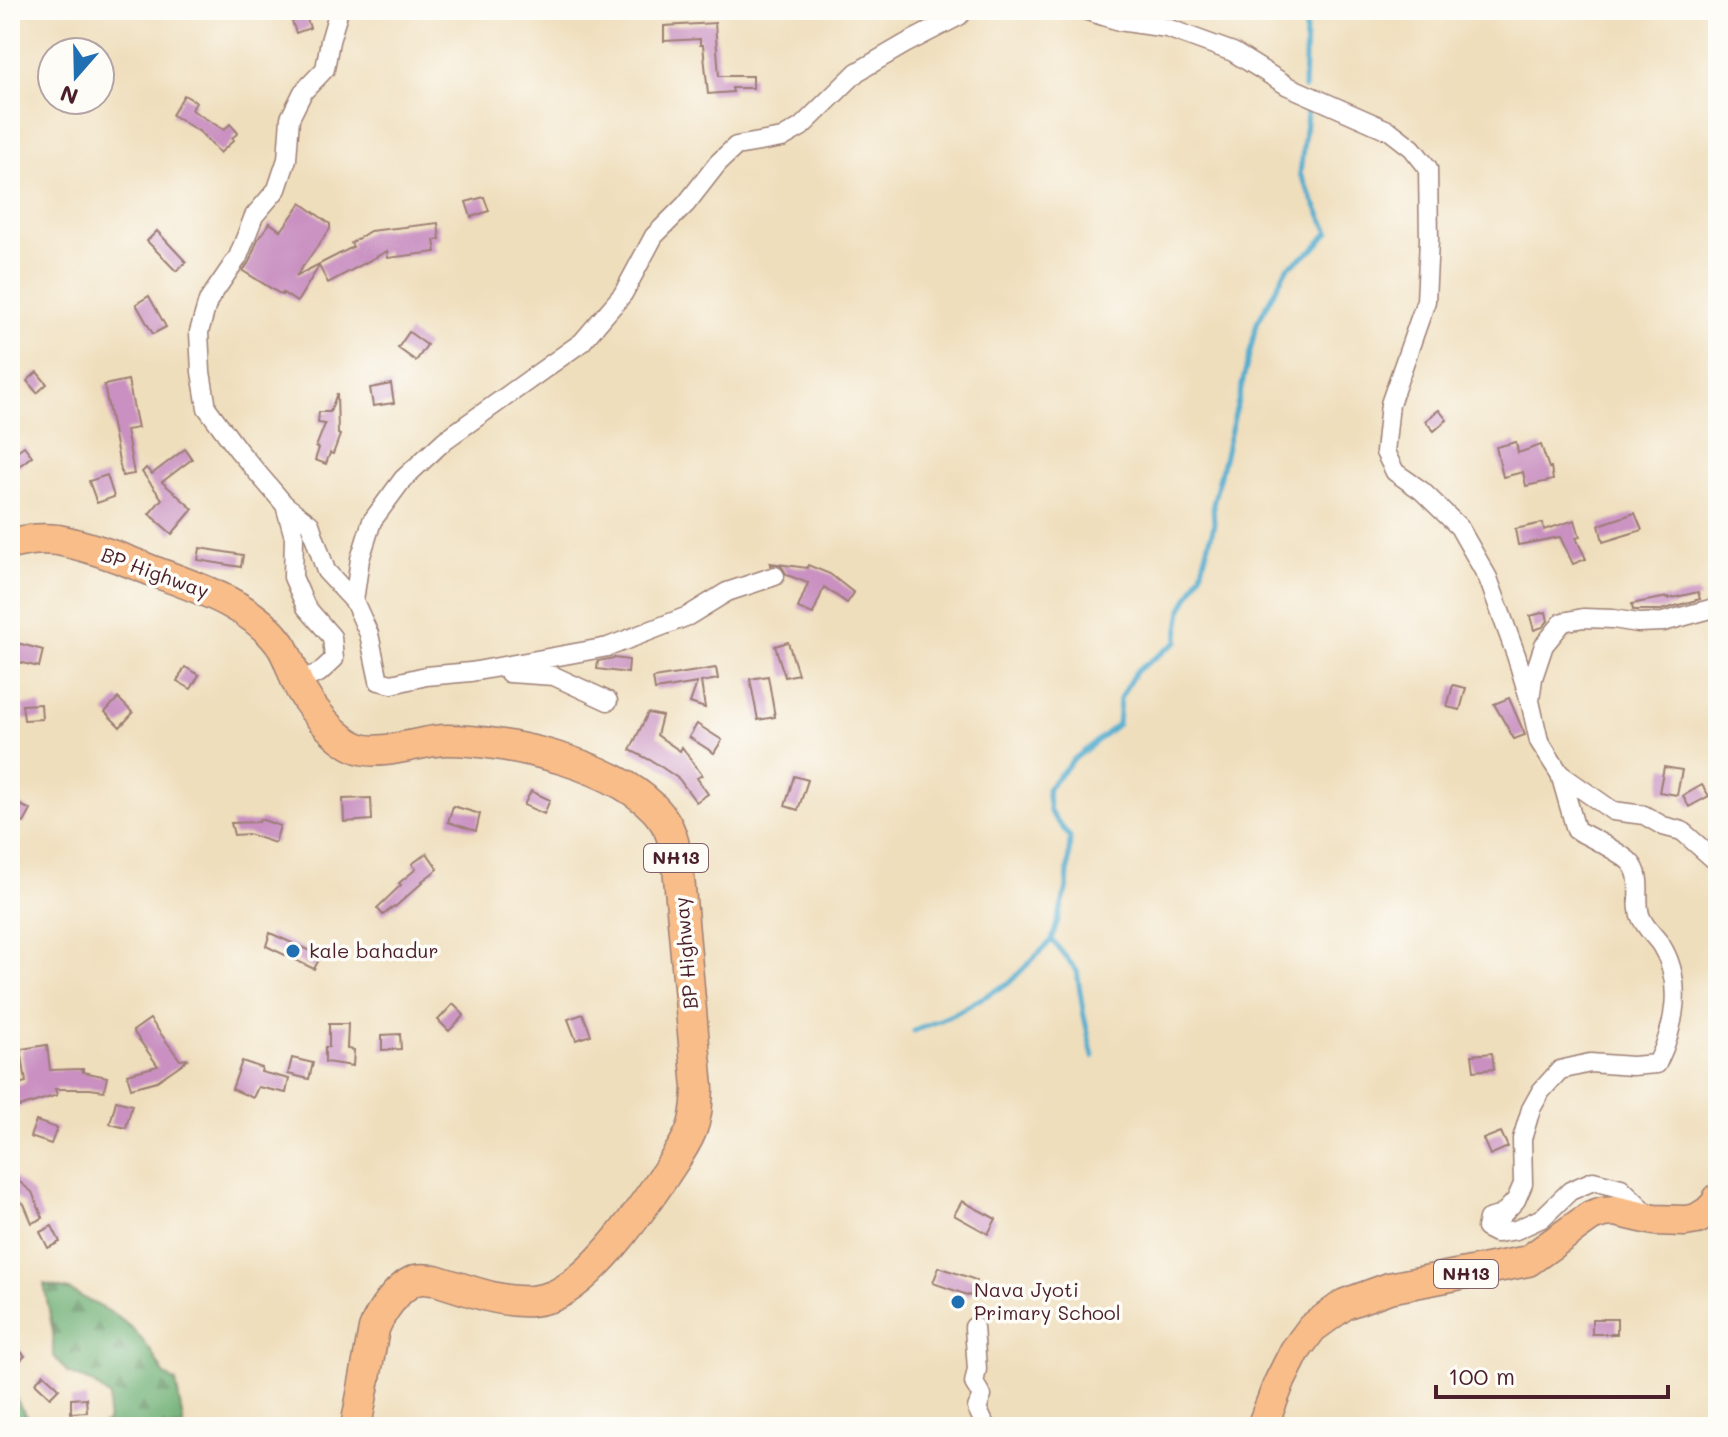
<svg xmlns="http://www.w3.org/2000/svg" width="1728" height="1437" viewBox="0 0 1728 1437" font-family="Mali,sans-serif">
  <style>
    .forest { fill: url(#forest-firs); stroke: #5b664e; stroke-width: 2 }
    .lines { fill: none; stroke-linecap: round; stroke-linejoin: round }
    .stream { stroke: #50abce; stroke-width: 5 }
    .building { fill: #c990c1 }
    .minor-casing { stroke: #9c7e74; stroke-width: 21 }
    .trunk-casing { stroke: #9c7e74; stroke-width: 33 }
    .minor { stroke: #fff; stroke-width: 18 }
    .trunk { stroke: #f8bd89; stroke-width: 30 }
    .poi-dot { fill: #1f6fb2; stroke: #fdfcf7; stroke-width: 3 }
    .labels { text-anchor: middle; stroke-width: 7; stroke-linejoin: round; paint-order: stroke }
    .shield { fill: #fdfcf7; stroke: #806168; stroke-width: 2 }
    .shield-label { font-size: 18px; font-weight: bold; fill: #4a1f2b }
    .street-label { font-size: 20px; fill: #4a1f2b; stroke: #fdfcf7 }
    .poi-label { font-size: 20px; fill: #4a1f2b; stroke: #fdfcf7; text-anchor: start }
  </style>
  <defs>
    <pattern id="forest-firs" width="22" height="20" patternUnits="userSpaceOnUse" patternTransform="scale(2)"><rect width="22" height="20" fill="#6cae72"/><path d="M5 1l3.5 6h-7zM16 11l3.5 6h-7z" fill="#5b8d5e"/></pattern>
  </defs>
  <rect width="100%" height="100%" fill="#fdfcf7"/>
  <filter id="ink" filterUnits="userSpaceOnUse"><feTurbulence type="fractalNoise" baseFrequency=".0125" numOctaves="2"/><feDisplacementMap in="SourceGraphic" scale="16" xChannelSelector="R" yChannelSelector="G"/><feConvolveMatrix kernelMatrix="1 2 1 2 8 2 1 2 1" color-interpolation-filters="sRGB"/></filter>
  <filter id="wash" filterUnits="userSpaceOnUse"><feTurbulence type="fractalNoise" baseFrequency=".006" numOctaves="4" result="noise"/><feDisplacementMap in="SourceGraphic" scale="32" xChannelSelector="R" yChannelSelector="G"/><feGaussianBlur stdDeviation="1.8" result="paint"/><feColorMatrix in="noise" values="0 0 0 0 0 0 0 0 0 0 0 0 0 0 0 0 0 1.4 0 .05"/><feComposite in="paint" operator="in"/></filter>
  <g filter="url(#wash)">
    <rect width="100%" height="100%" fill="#efdebc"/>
    <g class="forest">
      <path d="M44 1284 69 1290 114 1314 134 1330 150 1350 164 1374 176 1382 184 1427H98L107 1422 110 1397 91 1382 68 1373 53 1355V1332Z"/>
      <path d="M10 1379C16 1400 22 1419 44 1427H10Z"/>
    </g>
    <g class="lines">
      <g class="stream">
        <path d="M1304 88 1306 29 1309 10"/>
        <path d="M1052 940 1077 971 1083 1011 1093 1057"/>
        <path d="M914 1031 954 1014 1010 982 1052 940 1067 888 1070 837 1050 812 1047 789 1073 760 1118 724 1120 698 1135 672 1177 642 1182 609 1201 573 1214 525 1213 504 1257 323 1287 268 1313 250 1329 232 1300 174 1307 114 1305 98"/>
      </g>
    </g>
    <g id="blocks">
      <g class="building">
        <path d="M288 10H304L310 28 296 33Z"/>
        <path d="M715 23 719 76H753V88H732L733 92 708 94 703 45H700V39L664 41V26Z"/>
        <path d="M184 95 196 102 192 110 224 130 230 124 238 133 232 138 234 140 220 153 200 132 172 115Z"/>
        <path d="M484 197 489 211 471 217 466 202Z"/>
        <path d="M301 203 330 224V229L296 276 353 247 351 243 370 231 438 223 440 239 434 240 436 252 388 258 387 251 328 283 319 266 297 302 283 293 282 295 243 271 249 262 258 239 270 223 281 231Z"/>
        <path d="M157 231 186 262 176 271 147 241Z"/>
        <path d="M149 296 166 327 153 334 136 304Z"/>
        <path d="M409 332 427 345 416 361 398 348Z"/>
        <path d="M37 372 47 384 37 393 27 381Z"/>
        <path d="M128 380 138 428 126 430 134 474 122 476 104 385Z"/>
        <path d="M391 384 394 403 373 406 370 388Z"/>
        <path d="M337 393 338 434 340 435 333 454 330 453 326 464 315 460 319 448 316 447 325 424 318 423 319 412H330Z"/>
        <path d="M1439 410 1447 420 1434 431 1425 421Z"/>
        <path d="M1516 442 1518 453 1541 445 1549 468 1551 467 1553 480 1526 486 1523 472 1503 477 1496 447Z"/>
        <path d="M24 446 32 456 10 473V456Z"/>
        <path d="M185 449 192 459 162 482 193 509 172 534 149 514 162 499 142 472 146 468 152 474Z"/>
        <path d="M107 475 114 497 97 503 89 481Z"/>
        <path d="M1635 513 1642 530 1603 542 1599 525Z"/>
        <path d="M1575 520 1580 537 1576 538 1586 559 1573 564 1560 537 1518 545 1515 529 1543 523 1544 530Z"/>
        <path d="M200 548 243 555 241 567 198 560Z"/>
        <path d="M770 563 807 568 808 565 830 574 854 593 847 603 824 587 813 614 798 608 808 583 787 575 782 567 777 564 770 565Z"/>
        <path d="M1698 592 1700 599 1661 610H1633L1632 604 1641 602 1668 597V599Z"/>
        <path d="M1546 612 1548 621 1543 627 1534 630 1530 616Z"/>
        <path d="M10 641 43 650 39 667 10 660Z"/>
        <path d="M788 642 798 674 785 677 775 646Z"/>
        <path d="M614 658 629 660 628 673 597 669 598 661Z"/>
        <path d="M185 667 199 675 191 689 177 681Z"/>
        <path d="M716 668 718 679 701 682 705 708 690 703 697 683 655 690 653 678Z"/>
        <path d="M768 676 775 717 758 720 750 679Z"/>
        <path d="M1453 685 1466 688 1460 710 1447 707Z"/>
        <path d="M118 698 133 713 120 727 105 712Z"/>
        <path d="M1509 698 1525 735 1514 739 1494 704Z"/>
        <path d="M41 704 42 719 24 720 22 705Z"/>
        <path d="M648 713 662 716 657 735 680 751 682 747 702 775 697 778 708 794 696 802 679 779 654 762 630 750Z"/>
        <path d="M697 724 722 740 714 753 689 737Z"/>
        <path d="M1664 767 1682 770 1677 795 1659 792Z"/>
        <path d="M794 776 808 780 798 810 785 806Z"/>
        <path d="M1702 785 1709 796 1689 807 1683 796Z"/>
        <path d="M531 791 550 800 544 814 524 805Z"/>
        <path d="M371 798 372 820 344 822 343 799Z"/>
        <path d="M10 800 31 810 24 823 10 816Z"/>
        <path d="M453 806 480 814 476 831 448 822Z"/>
        <path d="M260 819 280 826 275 843 248 834 234 835 231 823 259 822Z"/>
        <path d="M427 853 438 869 422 881 423 882 395 907 394 906 383 915 377 908 401 885 399 883 416 869 412 864Z"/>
        <path d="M270 933 321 956 314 969 266 946Z"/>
        <path d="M453 1004 464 1015 449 1031 438 1020Z"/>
        <path d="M583 1014 591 1035 576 1040 568 1019Z"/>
        <path d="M150 1019 180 1060 189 1059 157 1081 131 1088 127 1074 158 1066 133 1031Z"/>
        <path d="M329 1024H348L347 1049 354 1050 353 1066 325 1062V1047H329Z"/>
        <path d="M400 1034 401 1049 382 1050V1035Z"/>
        <path d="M47 1045 50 1070 83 1069V1072L107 1077 104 1091 90 1089H55L57 1095 10 1110V1086L26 1082 21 1049Z"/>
        <path d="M1492 1053 1494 1069 1474 1071 1472 1055Z"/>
        <path d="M292 1058 313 1063 309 1079 288 1074Z"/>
        <path d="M242 1061 262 1068 261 1072 289 1079 286 1093 258 1087 253 1098 232 1089Z"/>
        <path d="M116 1101 132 1105 126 1128 110 1124Z"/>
        <path d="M36 1121 57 1128 51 1144 30 1137Z"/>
        <path d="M1501 1132 1508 1147 1490 1155 1483 1139Z"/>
        <path d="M10 1174 32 1192 43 1218 32 1223 24 1204 10 1193Z"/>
        <path d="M962 1201 996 1219 988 1234 954 1215Z"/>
        <path d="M52 1226 60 1242 48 1248 40 1232Z"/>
        <path d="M939 1267 976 1280 970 1296 933 1283Z"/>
        <rect x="1592" y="1319" width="25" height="15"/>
        <path d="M10 1340 25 1356 10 1370Z"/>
        <path d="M44 1374 59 1388 50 1397 35 1383Z"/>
        <path d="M86 1398 87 1412 71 1413V1399Z"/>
      </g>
    </g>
  </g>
  <g filter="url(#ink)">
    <use href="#blocks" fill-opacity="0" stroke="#9c7e74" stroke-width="2"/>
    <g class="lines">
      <g class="minor-casing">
        <g id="minor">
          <path d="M1084 10 1119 21 1167 28 1233 52 1288 86 1390 131 1412 148 1428 168 1429 240 1426 301 1390 404 1385 452 1395 472 1422 491 1459 527 1488 578 1516 655 1529 698"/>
          <path d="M285 505 310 524 326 571 354 601 369 634 379 681 392 684 426 676 471 672 608 647 688 616 727 592 775 576"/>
          <path d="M354 601 360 559 372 521 403 479 445 440 582 342 623 294 654 236 686 204 718 163 736 146 782 138 801 127 857 72 905 44 959 16 965 10"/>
          <path d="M509 673 554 676 608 701"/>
          <path d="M297 681 319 673 334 659 332 637 306 607 293 577 294 537 285 505 238 450 207 408 201 372 199 332 208 301 238 257 254 216 277 189 287 159 290 118 303 92 325 69 330 41 339 10"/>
          <path d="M1560 774 1613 811 1644 815 1663 826 1682 831 1718 863"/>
          <path d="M1649 1215 1621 1188 1593 1181 1570 1191 1542 1218 1516 1230 1496 1233 1486 1228 1488 1219 1502 1215 1516 1200 1523 1184 1522 1139 1531 1109 1541 1091 1560 1070 1590 1063 1632 1066 1657 1064C1675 1027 1684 982 1661 945 1654 935 1644 927 1640 915 1635 896 1644 877 1630 862 1620 852 1590 837 1576 830L1560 774 1539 741 1530 701 1533 678 1544 645 1563 622 1583 618 1613 619 1638 623 1663 622 1718 607"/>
          <path d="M974 1327 977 1369 974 1383 982 1396 977 1408 986 1427"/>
        </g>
      </g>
      <g class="trunk-casing">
        <g id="trunk">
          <path d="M10 544C25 540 42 538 58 540 89 546 121 558 150 570 195 587 250 603 280 644 288 655 292 670 297 682 307 704 335 739 358 748 382 757 421 740 447 740 509 740 626 766 663 819 675 836 676 857 679 877L698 1088C697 1103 697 1117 691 1131 685 1146 675 1159 666 1173 641 1210 599 1271 561 1292 553 1297 540 1300 531 1301 499 1303 466 1289 435 1280 429 1280 421 1278 416 1280 398 1286 380 1313 374 1329L356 1427"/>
          <path d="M1262 1427 1279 1383 1295 1351 1312 1328 1345 1304 1389 1288 1528 1261 1591 1216 1603 1212 1615 1211 1654 1220 1685 1221 1697 1219 1708 1212 1716 1204 1718 1199"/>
        </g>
      </g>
      <use href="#minor" class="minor"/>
      <use href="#trunk" class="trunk"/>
    </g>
  </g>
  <g class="poi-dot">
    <circle cx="293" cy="951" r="8"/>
    <circle cx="958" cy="1302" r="8"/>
  </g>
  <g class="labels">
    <g class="shield">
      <rect x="644" y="844" width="64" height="28" rx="6"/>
      <rect x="1434" y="1260" width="64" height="28" rx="6"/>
    </g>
    <g class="shield-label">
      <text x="676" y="864">NH13</text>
      <text x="1466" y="1280">NH13</text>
    </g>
    <g class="street-label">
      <text transform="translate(155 573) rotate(20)" y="7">BP Highway</text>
      <text transform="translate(686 953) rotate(-95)" y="7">BP Highway</text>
    </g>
    <g class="poi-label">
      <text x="309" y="958">kale bahadur</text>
      <text x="974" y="1297">Nava Jyoti<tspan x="974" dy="23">Primary School</tspan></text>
    </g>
  </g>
  <rect width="1728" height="1437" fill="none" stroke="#fdfcf7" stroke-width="40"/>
  <g transform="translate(76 76) rotate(200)"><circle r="38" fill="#fdfcf7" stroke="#b5a4a5" stroke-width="2"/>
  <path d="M0-6L14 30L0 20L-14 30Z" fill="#1f6fb2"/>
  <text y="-12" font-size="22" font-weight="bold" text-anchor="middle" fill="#4a1f2b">N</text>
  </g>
  <path d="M1436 1385v12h232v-12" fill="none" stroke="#4a1f2b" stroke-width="4"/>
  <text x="1448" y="1385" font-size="24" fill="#4a1f2b" stroke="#fdfcf7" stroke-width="6" paint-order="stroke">100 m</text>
</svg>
